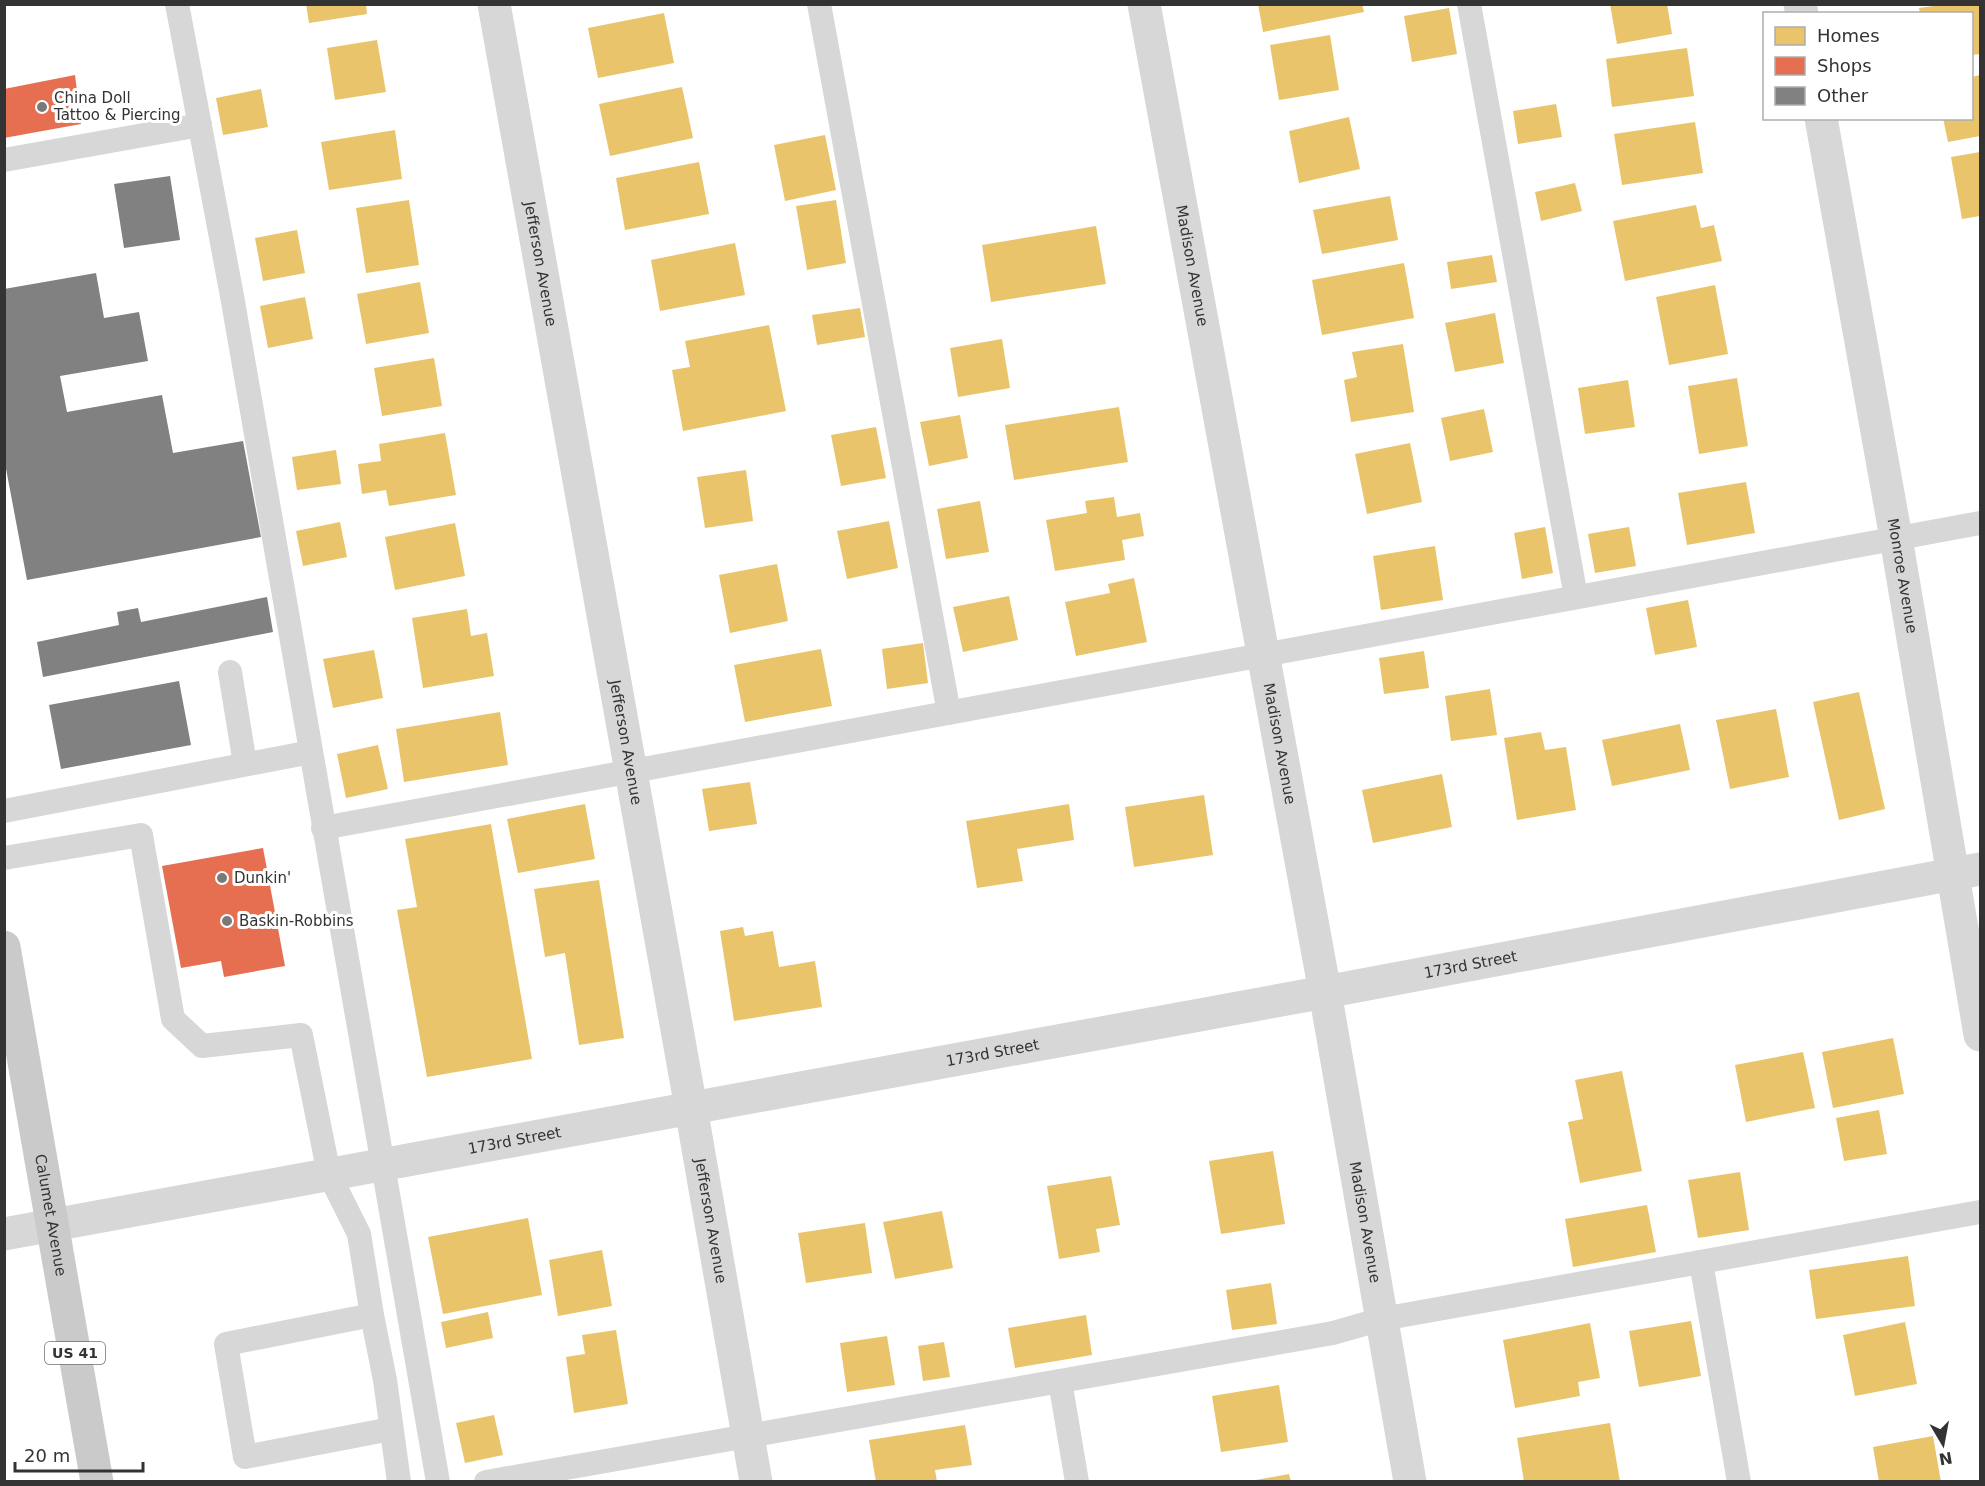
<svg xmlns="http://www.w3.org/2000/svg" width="1985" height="1486" viewBox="0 0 1985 1486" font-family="'DejaVu Sans',sans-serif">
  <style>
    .homes { fill: #e9c46a }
    .shops { fill: #e76f51 }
    .building { fill: #818181 }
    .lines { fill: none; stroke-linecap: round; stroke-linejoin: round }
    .service { stroke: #d7d7d7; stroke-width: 24 }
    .minor { stroke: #d7d7d7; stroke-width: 33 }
    .tertiary { stroke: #d7d7d7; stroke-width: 33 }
    .primary { stroke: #cacaca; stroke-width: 33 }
    .poi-dot { fill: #7a7a7a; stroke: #fff; stroke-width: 2 }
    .labels { text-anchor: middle; stroke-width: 6; stroke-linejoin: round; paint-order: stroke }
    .shield { fill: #fff; stroke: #707070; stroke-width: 1.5 }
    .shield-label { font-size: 14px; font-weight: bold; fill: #333 }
    .poi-label { font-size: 15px; fill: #333; stroke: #fff; text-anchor: start }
    .street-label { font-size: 15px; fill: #333; stroke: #fff }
  </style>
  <rect width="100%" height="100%" fill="#fff"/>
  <g class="homes">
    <path d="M306 4H366L367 14 309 23Z"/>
    <path d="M1258 4H1362L1364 12 1263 32Z"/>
    <path d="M1610 4H1667L1672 34 1617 44Z"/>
    <path d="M1941 5H1980V54L1972 55V14H1920L1919 8Z"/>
    <path d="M1449 8 1457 54 1412 62 1404 16Z"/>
    <path d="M664 13 674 63 598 78 588 28Z"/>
    <path d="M1330 35 1339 90 1279 100 1270 45Z"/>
    <path d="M377 40 386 92 335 100 327 48Z"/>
    <path d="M1687 48 1694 96 1612 107 1606 59Z"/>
    <path d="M1980 75V136L1948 142 1943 118H1972V77Z"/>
    <path d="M682 87 693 138 610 156 599 104Z"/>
    <path d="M261 89 268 127 223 135 216 98Z"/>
    <path d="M1556 104 1562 137 1518 144 1513 111Z"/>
    <path d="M1349 117 1360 169 1299 183 1289 131Z"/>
    <path d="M1695 122 1703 173 1622 185 1614 134Z"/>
    <path d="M395 130 402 179 329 190 321 142Z"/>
    <path d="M825 135 836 190 785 201 774 145Z"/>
    <path d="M1980 152V216L1962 219 1951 157Z"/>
    <path d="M699 162 709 214 625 230 616 178Z"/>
    <path d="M1575 183 1582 211 1541 221 1535 192Z"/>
    <path d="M1390 196 1398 240 1322 254 1313 210Z"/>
    <path d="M409 200 419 265 366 273 356 208Z"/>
    <path d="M836 200 846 263 807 270 796 206Z"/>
    <path d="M1696 205 1701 228 1714 225 1722 261 1625 281 1613 221Z"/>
    <path d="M1096 226 1106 284 991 302 982 245Z"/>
    <path d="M297 230 305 273 263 281 255 238Z"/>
    <path d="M735 243 745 295 660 311 651 260Z"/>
    <path d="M1492 255 1497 282 1451 289 1447 262Z"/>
    <path d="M1404 263 1414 318 1322 335 1312 280Z"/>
    <path d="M420 282 429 333 366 344 357 294Z"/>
    <path d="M1715 285 1728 354 1669 365 1656 297Z"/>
    <path d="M305 297 313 339 268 348 260 306Z"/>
    <path d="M860 308 865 337 817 345 812 315Z"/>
    <path d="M1495 313 1504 363 1455 372 1445 323Z"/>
    <path d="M769 325 786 411 683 431 672 370 690 367 685 341Z"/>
    <path d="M1002 339 1010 388 958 397 950 348Z"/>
    <path d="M1403 344 1414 412 1351 422 1344 380 1357 377 1352 352Z"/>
    <path d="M434 358 442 406 382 416 374 368Z"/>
    <path d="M1737 378 1748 446 1699 454 1688 386Z"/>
    <path d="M1628 380 1635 427 1585 434 1578 388Z"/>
    <path d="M1119 407 1128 462 1014 480 1005 425Z"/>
    <path d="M1484 409 1493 452 1450 461 1441 418Z"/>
    <path d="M960 415 968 458 929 466 920 422Z"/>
    <path d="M876 427 886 478 841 486 831 435Z"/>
    <path d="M445 433 456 495 389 506 386 490 362 494 358 464 381 461 379 444Z"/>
    <path d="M1410 443 1422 502 1367 514 1355 454Z"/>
    <path d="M336 450 341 484 297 490 292 457Z"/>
    <path d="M746 470 753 521 705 528 697 477Z"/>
    <path d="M1746 482 1755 533 1687 545 1678 493Z"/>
    <path d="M1114 497 1117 517 1140 513 1144 536 1122 540 1125 560 1055 571 1046 520 1087 513 1085 501Z"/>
    <path d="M980 501 989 552 946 559 937 509Z"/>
    <path d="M889 521 898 568 847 579 837 531Z"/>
    <path d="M340 522 347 557 303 566 296 531Z"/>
    <path d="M455 523 465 576 395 590 385 537Z"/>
    <path d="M1545 527 1553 573 1522 579 1514 533Z"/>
    <path d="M1629 527 1636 566 1595 573 1588 534Z"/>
    <path d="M1435 546 1443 600 1381 610 1373 556Z"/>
    <path d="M777 564 788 621 730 633 719 575Z"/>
    <path d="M1134 578 1147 642 1076 656 1065 602 1110 593 1108 584Z"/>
    <path d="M1009 596 1018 640 963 652 953 607Z"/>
    <path d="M1688 600 1697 647 1655 655 1646 608Z"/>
    <path d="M467 609 471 636 487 633 494 676 423 688 412 618Z"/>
    <path d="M923 643 928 683 887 689 882 649Z"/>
    <path d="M821 649 832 706 745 722 734 665Z"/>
    <path d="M374 650 383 698 333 708 323 659Z"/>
    <path d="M1424 651 1429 688 1384 694 1379 658Z"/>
    <path d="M1490 689 1497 735 1451 741 1445 696Z"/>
    <path d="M1859 692 1885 809 1839 820 1813 702Z"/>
    <path d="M1776 709 1789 777 1730 789 1716 720Z"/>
    <path d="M500 712 508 765 404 782 396 729Z"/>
    <path d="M1680 724 1690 770 1612 786 1602 740Z"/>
    <path d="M1541 732 1545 750 1566 747 1576 810 1517 820 1504 738Z"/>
    <path d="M378 745 388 789 346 798 337 754Z"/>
    <path d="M1442 774 1452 827 1373 843 1362 790Z"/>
    <path d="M750 782 757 824 709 831 702 789Z"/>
    <path d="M1204 795 1213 855 1134 867 1125 807Z"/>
    <path d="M585 804 595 859 518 873 507 819Z"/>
    <path d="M1069 804 1074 840 1017 849 1023 881 977 888 966 821Z"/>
    <path d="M491 824 532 1059 427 1077 397 910 417 907 405 839Z"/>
    <path d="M599 880 624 1038 579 1045 565 953 545 957 534 889Z"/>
    <path d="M743 927 745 936 773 931 779 967 815 961 822 1007 734 1021 720 931Z"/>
    <path d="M1893 1038 1904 1094 1833 1108 1822 1052Z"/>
    <path d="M1803 1052 1815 1108 1746 1122 1735 1065Z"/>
    <path d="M1622 1071 1642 1171 1580 1183 1568 1122 1583 1119 1575 1080Z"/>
    <path d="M1879 1110 1887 1154 1844 1161 1836 1118Z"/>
    <path d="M1273 1151 1285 1224 1221 1234 1209 1161Z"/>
    <path d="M1740 1172 1749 1230 1698 1238 1688 1180Z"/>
    <path d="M1111 1176 1120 1225 1096 1229 1100 1252 1059 1259 1047 1186Z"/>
    <path d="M1647 1205 1656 1252 1573 1267 1565 1219Z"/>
    <path d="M942 1211 953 1268 895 1279 883 1222Z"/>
    <path d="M528 1218 542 1295 443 1314 428 1237Z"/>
    <path d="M865 1223 872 1273 806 1283 798 1233Z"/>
    <path d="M602 1250 612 1306 558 1316 549 1260Z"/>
    <path d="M1908 1256 1915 1306 1816 1319 1809 1270Z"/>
    <path d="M1271 1283 1277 1324 1232 1330 1226 1290Z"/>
    <path d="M488 1312 493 1338 446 1348 441 1322Z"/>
    <path d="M1086 1315 1092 1355 1015 1368 1008 1328Z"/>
    <path d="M1691 1321 1701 1376 1639 1387 1629 1331Z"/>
    <path d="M1905 1322 1917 1384 1855 1396 1843 1335Z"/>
    <path d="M1590 1323 1600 1378 1578 1382 1580 1396 1515 1408 1503 1340Z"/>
    <path d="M616 1330 628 1404 574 1413 566 1357 585 1354 582 1335Z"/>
    <path d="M887 1336 895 1385 847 1392 840 1343Z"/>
    <path d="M944 1342 950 1377 923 1381 918 1346Z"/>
    <path d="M1279 1385 1288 1442 1221 1452 1212 1396Z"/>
    <path d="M494 1415 503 1455 465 1463 456 1423Z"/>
    <path d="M1610 1423 1620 1482H1524L1517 1438Z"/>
    <path d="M965 1425 972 1465 935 1470 937 1482H876L869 1440Z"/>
    <path d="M1933 1436 1941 1482H1879L1873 1447Z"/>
    <path d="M1289 1474 1291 1482H1256V1480Z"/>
  </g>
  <g class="shops">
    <path d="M75 75 81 124 4 138V89Z"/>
    <path d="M263 848 285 966 224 977 221 961 181 968 162 866Z"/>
  </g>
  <g class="building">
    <path d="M170 176 180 240 124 248 114 184Z"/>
    <path d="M96 273 104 318 139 312 148 361 60 376 67 412 162 395 173 453 243 441 261 537 27 580 4 458V289Z"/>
    <path d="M267 597 273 632 43 677 37 642 119 625 117 612 138 608 141 622Z"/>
    <path d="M179 681 191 745 61 769 49 705Z"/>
  </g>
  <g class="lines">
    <g class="service">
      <path d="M177 4 232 296 438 1482"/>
      <path d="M819 4 949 713"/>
      <path d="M1469 4 1576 597"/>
      <path d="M4 160 200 125"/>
      <path d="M230 672 245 764"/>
      <path d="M4 811 311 752"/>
      <path d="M323 828 1980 523"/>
      <path d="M4 858 141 835 173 1019 202 1046 301 1035 329 1174 359 1234 372 1315 385 1380 399 1482"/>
      <path d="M1701 1262 1739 1482"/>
      <path d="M372 1315 226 1344 245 1457 391 1429"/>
      <path d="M1060 1381 1077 1482"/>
      <path d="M486 1482 1333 1333 1382 1319 1980 1212"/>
    </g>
    <g class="minor">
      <path id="s1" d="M494 4 691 1108 756 1482"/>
      <path id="s2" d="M1144 4 1325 992 1410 1482"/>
      <path d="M1800 4 1802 14"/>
      <path id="s3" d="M1821 118 1896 538 1980 1035"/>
    </g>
    <path class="tertiary" id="s4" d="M4 1234 1325 992 1980 869"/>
    <path class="primary" id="s5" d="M4 947 97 1482"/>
  </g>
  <g class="poi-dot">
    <circle cx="42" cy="107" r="6"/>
    <circle cx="222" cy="878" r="6"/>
    <circle cx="227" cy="921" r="6"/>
  </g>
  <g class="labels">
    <rect class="shield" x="45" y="1342" width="60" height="22" rx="4.5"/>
    <g class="shield-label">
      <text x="75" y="1358">US 41</text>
    </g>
    <g class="poi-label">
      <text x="54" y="103">China Doll<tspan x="54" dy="17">Tattoo &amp; Piercing</tspan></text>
      <text x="234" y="883">Dunkin'</text>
      <text x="239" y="926">Baskin-Robbins</text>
    </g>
    <g class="street-label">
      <text dy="5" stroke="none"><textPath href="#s1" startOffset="264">Jefferson Avenue</textPath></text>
      <text dy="5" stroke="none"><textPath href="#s2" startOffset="266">Madison Avenue</textPath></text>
      <text dy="5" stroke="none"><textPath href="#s3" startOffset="465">Monroe Avenue</textPath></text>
      <text dy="5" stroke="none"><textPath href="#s1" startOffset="750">Jefferson Avenue</textPath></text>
      <text dy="5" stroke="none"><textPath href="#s2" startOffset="752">Madison Avenue</textPath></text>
      <text dy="5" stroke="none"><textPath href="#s4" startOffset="1491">173rd Street</textPath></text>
      <text dy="5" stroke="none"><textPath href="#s4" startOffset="1005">173rd Street</textPath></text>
      <text dy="5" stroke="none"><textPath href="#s4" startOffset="519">173rd Street</textPath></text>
      <text dy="5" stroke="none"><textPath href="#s5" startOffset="272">Calumet Avenue</textPath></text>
      <text dy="5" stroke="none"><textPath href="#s1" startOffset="1236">Jefferson Avenue</textPath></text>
      <text dy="5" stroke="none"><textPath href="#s2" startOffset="1238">Madison Avenue</textPath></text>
    </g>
  </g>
  <rect width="1985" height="1486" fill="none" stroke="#333333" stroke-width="12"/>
  <rect x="1763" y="12" width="210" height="108" fill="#ffffff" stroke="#adadad" stroke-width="1.5"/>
  <rect x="1775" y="27" width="30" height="18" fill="#e9c46a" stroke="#adadad" stroke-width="1.5"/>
  <text x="1817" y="42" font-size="18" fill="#333333">Homes</text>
  <rect x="1775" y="57" width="30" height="18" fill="#e76f51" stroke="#adadad" stroke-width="1.5"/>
  <text x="1817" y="72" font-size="18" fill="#333333">Shops</text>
  <rect x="1775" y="87" width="30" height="18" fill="#818181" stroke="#adadad" stroke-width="1.5"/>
  <text x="1817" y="102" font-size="18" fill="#333333">Other</text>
  <g transform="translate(1943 1444) rotate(170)" stroke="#ffffff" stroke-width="4.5" paint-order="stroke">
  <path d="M0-4.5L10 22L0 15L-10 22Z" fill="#333333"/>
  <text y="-9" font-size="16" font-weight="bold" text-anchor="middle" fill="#333333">N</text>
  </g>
  <path d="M15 1462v9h128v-9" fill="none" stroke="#333333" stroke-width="3"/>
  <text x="24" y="1462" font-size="18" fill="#333333" stroke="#ffffff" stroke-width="4.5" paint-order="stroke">20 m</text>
</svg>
